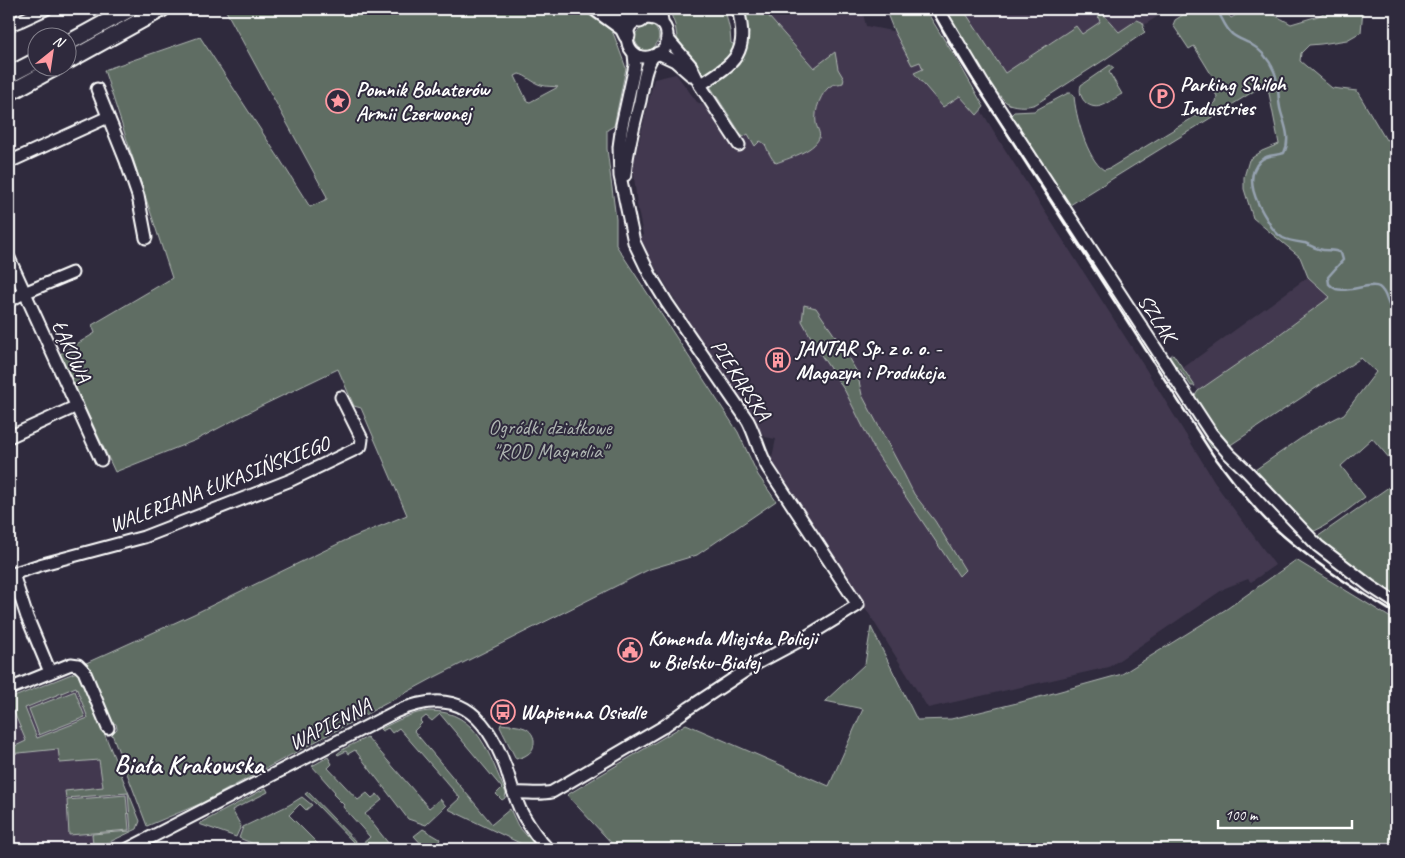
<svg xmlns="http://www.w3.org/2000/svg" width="1405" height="858" viewBox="0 0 1405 858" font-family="Caveat,sans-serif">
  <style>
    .built { fill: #42394f }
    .green { fill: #5f6d64; stroke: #afb6b2; fill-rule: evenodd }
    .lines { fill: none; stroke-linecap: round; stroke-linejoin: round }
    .stream { stroke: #96a2b0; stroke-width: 2.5 }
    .minor-casing { stroke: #fff; stroke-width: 15 }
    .major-casing { stroke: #fff; stroke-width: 19 }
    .minor { stroke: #2f2a3d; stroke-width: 11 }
    .major { stroke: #2f2a3d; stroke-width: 15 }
    .rail { stroke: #fff; stroke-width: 2.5 }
    .labels { text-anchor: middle; stroke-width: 4; stroke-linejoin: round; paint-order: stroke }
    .poi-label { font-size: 21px; font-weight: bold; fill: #fff; stroke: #2f2a3d; text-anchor: start }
    .street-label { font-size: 21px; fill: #fff; stroke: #2f2a3d }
    .park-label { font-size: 21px; fill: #afb6b2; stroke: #2f2a3d }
    .district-label { font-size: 26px; font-weight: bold; fill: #fff; stroke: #2f2a3d }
  </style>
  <rect width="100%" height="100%" fill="#2f2a3d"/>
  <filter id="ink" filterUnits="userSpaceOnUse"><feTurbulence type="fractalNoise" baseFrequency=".02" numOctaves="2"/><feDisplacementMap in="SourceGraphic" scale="10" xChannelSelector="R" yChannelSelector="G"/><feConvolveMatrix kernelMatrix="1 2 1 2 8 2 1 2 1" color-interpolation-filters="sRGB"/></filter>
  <g filter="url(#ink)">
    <g class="built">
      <path d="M762 9H862L866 26 907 34 965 84 1004 148 1147 371 1219 489 1275 565 1251 582 1248 579 1225 588 1109 667 928 708 826 545 771 462 776 439 765 437 687 320 646 252 640 237 643 235 637 205 633 166 654 79 676 74 697 102 734 119 814 68Z"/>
      <path d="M956 9H1169L1025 102Z"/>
      <path d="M1308 277 1330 297 1269 342 1198 391 1183 368Z"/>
      <path d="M79 671 140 821 137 829 95 849H9V699Z"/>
    </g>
    <g class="green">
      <path d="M225 9H580L612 31 615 38 626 68 614 126 607 130V149L616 219V245L738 432 758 475 776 501 697 555 650 569 435 677 202 803 147 826 112 734 117 729 116 724 107 720 84 664 194 614 344 541 407 515 361 408 354 406 338 369 261 406 196 440 115 472 60 354 95 333 92 325 172 278 104 70 200 37 281 161 310 207 327 199 326 195ZM519 74C526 75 533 83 541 85 547 87 553 86 558 87L530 102 527 101 515 76Z"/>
      <path d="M671 9H725L730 31 731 43 735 45 727 57 707 75H703L701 73 678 43 675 25 671 14Z"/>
      <path d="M745 9H762L814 68 835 52 838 69 844 79 843 83C840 84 835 84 832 85 821 91 814 111 816 123 817 129 821 133 819 138 814 151 787 159 776 163 773 160 771 157 769 153 766 148 767 144 760 141L755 146 748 134 743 137 710 86 739 65 746 48 749 33Z"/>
      <path d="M885 9H925L960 65 984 107 977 115 960 96 943 107 914 73 923 69 920 62 912 65 894 31Z"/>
      <path d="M942 9H963L1005 73 1076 26 1082 34 1100 22 1097 13 1103 14 1119 32 1137 20 1142 22 1144 25 1143 30 1145 32 1104 60 1036 104C1028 107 1018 107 1009 104 1003 101 1000 95 995 90 974 68 958 36 942 9Z"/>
      <path d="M1187 9H1223L1231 18C1237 15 1243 10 1249 9 1262 7 1280 18 1291 24L1318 16 1331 9H1363L1361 32 1347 40 1321 44 1309 45 1301 53 1300 61 1332 88 1357 91 1386 140 1396 135V466L1372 438 1341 466 1365 497C1350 508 1326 528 1309 533L1252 472 1313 430 1344 414 1376 372 1361 358 1226 448 1194 397 1198 391 1269 342 1330 297 1308 277 1300 257 1253 218 1244 189V177L1249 160 1262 151 1279 144 1267 83 1070 205 1152 331 1148 333 1010 116 1014 112 1034 111 1068 93H1071L1074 95C1075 114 1087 160 1104 170L1110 168 1209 108 1216 102 1217 96 1213 90 1219 87 1194 46 1189 49 1173 25 1175 20 1189 11Z"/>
      <path d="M650 23C663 33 661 43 648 52 639 51 629 37 639 30 642 27 646 26 650 23Z"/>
      <path d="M1110 65 1114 68 1109 72 1122 94C1116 97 1108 104 1101 106 1088 110 1077 97 1081 85Z"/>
      <path d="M969 71 1217 444 1212 448Z"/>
      <path d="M804 305 816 308 837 339 857 372 862 395 901 468 914 494 935 521 965 570 959 576 875 451 845 391 819 352 802 321Z"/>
      <path d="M1165 352 1169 357 1173 354 1195 386H1191L1180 369 1174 373 1164 353Z"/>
      <path d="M1396 482V599L1395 596 1336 558 1317 537Z"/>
      <path d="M1296 560 1396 621V849H617L567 795 686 724 829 786 863 709 825 701 865 664 871 627 917 720 951 719 1021 702 1122 674 1228 608Z"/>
      <path d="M79 671 140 821 137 829 95 849H83L93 845 92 834 131 831 128 793 66 798 65 791 103 787 99 760 60 763 58 749 9 754V749L26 741 13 710 9 711V699ZM76 687 88 718 37 738 25 708Z"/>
      <path d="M75 691 85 717 39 735 29 709Z"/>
      <path d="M430 711C479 711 489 756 506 793L505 798 502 800 496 794 502 788 440 714 432 721 426 716 420 721 422 723 414 731 492 824 510 809 518 826 539 849H526V846L448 809 460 798 399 728 392 733 388 728 382 731 380 729C397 721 412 712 430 711Z"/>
      <path d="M501 724C508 725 518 725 525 728 536 733 537 748 528 754 524 757 520 758 516 759L500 727Z"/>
      <path d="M367 737 429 808 440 799 446 806 426 825 408 819 355 750 348 754 346 751 338 755 337 754C346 746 357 743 367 737Z"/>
      <path d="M328 757 332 764 328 768 358 800 367 793 372 798 377 794 382 800 365 814 393 849H360L315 803 305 794 308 792 360 846 370 837 343 807 344 805 333 794 335 792 312 766Z"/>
      <path d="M266 788 268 792 232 810 241 826 236 837 199 824Z"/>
      <path d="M126 795 129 830 69 835 67 800Z"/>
      <path d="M302 797 312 805 306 810 300 804 289 815 323 849H266L239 838 243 827 289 805Z"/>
      <path d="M423 829 440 839 436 849H426L414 836Z"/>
    </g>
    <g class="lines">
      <path class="stream" d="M1216 9C1223 18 1223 25 1232 34 1237 38 1243 40 1249 43 1260 49 1269 59 1274 71 1280 84 1277 99 1281 112 1285 126 1291 139 1284 153 1276 156 1266 154 1260 161 1243 178 1257 204 1268 221 1271 227 1276 234 1283 238 1289 241 1298 242 1305 243 1310 245 1314 248 1319 249 1328 252 1332 248 1341 253L1343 260 1328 277 1329 284C1331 286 1333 288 1336 289 1348 293 1371 282 1379 287 1389 294 1385 306 1396 314"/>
      <g class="minor-casing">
        <g id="minor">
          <path d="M938 9 983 84 1211 433 1229 454 1247 471 1318 546 1370 586 1396 603"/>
          <path d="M648 18C660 19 668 26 667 38 667 41 667 43 666 46 660 57 641 62 632 51 626 44 625 29 633 23 637 20 644 19 648 18Z"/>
          <path d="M662 22 661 14 662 9"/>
          <path d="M9 25 22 20 46 9"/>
          <path d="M667 38 691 66 700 85 739 145"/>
          <path d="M658 53 675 61 691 75"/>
          <path d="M700 85C736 62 749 54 738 9"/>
          <path d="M97 89 126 161 138 196 146 238"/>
          <path d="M9 162 108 117"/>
          <path d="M625 175C627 150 634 125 640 101 643 86 644 69 653 56"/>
          <path d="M9 258 101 460"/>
          <path d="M9 301 24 293 72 273"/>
          <path d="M9 437 77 406"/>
          <path d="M13 574 27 617 50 672"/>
          <path d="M9 575 43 564 144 537 291 480 358 448 361 446 362 439 341 397"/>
          <path d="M9 689 71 664 78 665 84 671 108 728"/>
          <path d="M514 793C527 792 539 795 552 792L663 727 689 708 756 664 801 640 858 605 768 468C759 453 756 436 748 421L667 303 650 275 634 242 620 176 619 147 622 125 633 75 635 65 634 54"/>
          <path d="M128 849 395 712C455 686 485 711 506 768 511 783 515 801 523 815 530 827 538 839 548 849"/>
        </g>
      </g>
      <g class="major-casing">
        <g id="major">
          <path d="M597 9 623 28 627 36"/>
          <path d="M616 9 630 17 640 20"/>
          <path d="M68 43 130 9"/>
          <path d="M68 61 162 9"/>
          <path d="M9 75 38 60"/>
          <path d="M9 93 55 68"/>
        </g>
      </g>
      <use href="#minor" class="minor"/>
      <use href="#major" class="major"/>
      <path class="rail" d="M931 9 951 46 1213 455C1231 478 1248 503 1269 523 1307 559 1352 587 1396 614"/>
    </g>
  </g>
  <defs>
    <g id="parking-ring" transform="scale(1.25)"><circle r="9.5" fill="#2f2a3d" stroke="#ff9aa2" stroke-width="1.5"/><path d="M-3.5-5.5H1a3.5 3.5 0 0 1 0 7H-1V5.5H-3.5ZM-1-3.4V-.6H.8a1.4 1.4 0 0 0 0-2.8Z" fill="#ff9aa2"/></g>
    <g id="sight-ring" transform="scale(1.25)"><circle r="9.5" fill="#2f2a3d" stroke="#ff9aa2" stroke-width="1.5"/><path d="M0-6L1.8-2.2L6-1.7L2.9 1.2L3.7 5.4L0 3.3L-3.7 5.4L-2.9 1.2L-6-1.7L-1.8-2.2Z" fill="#ff9aa2"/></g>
    <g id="building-ring" transform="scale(1.25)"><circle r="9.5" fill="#2f2a3d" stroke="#ff9aa2" stroke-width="1.5"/><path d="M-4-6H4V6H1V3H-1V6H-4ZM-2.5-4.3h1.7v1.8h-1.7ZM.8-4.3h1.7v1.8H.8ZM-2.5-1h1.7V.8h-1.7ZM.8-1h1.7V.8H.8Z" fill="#ff9aa2"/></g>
    <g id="civic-ring" transform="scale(1.25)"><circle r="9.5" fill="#2f2a3d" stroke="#ff9aa2" stroke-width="1.5"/><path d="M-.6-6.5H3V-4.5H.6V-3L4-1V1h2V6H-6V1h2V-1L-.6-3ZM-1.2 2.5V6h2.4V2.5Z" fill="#ff9aa2"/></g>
    <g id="bus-ring" transform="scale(1.25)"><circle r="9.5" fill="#2f2a3d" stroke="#ff9aa2" stroke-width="1.5"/><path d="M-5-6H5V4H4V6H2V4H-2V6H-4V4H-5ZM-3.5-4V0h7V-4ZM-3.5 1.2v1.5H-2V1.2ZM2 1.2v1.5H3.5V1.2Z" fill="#ff9aa2"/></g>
  </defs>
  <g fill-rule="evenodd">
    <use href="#parking-ring" x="1162" y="96"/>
    <use href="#sight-ring" x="338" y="101"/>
    <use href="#building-ring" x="778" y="360"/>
    <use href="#civic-ring" x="630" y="650"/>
    <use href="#bus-ring" x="503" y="712"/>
  </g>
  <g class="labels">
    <g class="poi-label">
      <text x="1180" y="91">Parking Shiloh<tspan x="1180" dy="24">Industries</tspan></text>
      <text x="356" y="96">Pomnik Bohaterów<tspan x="356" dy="24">Armii Czerwonej</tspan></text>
      <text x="796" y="355">JANTAR Sp. z o. o. -<tspan x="796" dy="24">Magazyn i Produkcja</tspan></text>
      <text x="648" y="645">Komenda Miejska Policji<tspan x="648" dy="24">w Bielsku-Białej</tspan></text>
      <text x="520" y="719">Wapienna Osiedle</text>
    </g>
    <g class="street-label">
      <text transform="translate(1157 318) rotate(57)" y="7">SZLAK</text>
      <text transform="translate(72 351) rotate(65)" y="7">ŁĄKOWA</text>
      <text transform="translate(741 380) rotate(57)" y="7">PIEKARSKA</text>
      <text transform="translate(219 484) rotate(-21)" y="7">WALERIANA ŁUKASIŃSKIEGO</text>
      <text transform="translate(330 724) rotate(-27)" y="7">WAPIENNA</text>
    </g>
    <g class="park-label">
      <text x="550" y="434">Ogródki działkowe<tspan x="550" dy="24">"ROD Magnolia"</tspan></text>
    </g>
    <g class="district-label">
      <text x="189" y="773">Biała Krakowska</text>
    </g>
  </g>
  <rect width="1405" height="858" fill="none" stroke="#2f2a3d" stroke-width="30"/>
  <rect x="15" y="15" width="1375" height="828" fill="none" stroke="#fff" stroke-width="2" filter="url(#ink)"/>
  <g transform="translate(52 52) rotate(30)"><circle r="24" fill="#2f2a3d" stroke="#827f8b"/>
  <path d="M0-4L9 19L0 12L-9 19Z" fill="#ff9aa2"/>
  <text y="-8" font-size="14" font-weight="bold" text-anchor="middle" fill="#ffffff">N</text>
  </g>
  <path d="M1218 820v8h134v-8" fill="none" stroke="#ffffff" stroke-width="2.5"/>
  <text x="1225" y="820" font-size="15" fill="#ffffff" stroke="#2f2a3d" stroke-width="4" paint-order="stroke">100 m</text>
</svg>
